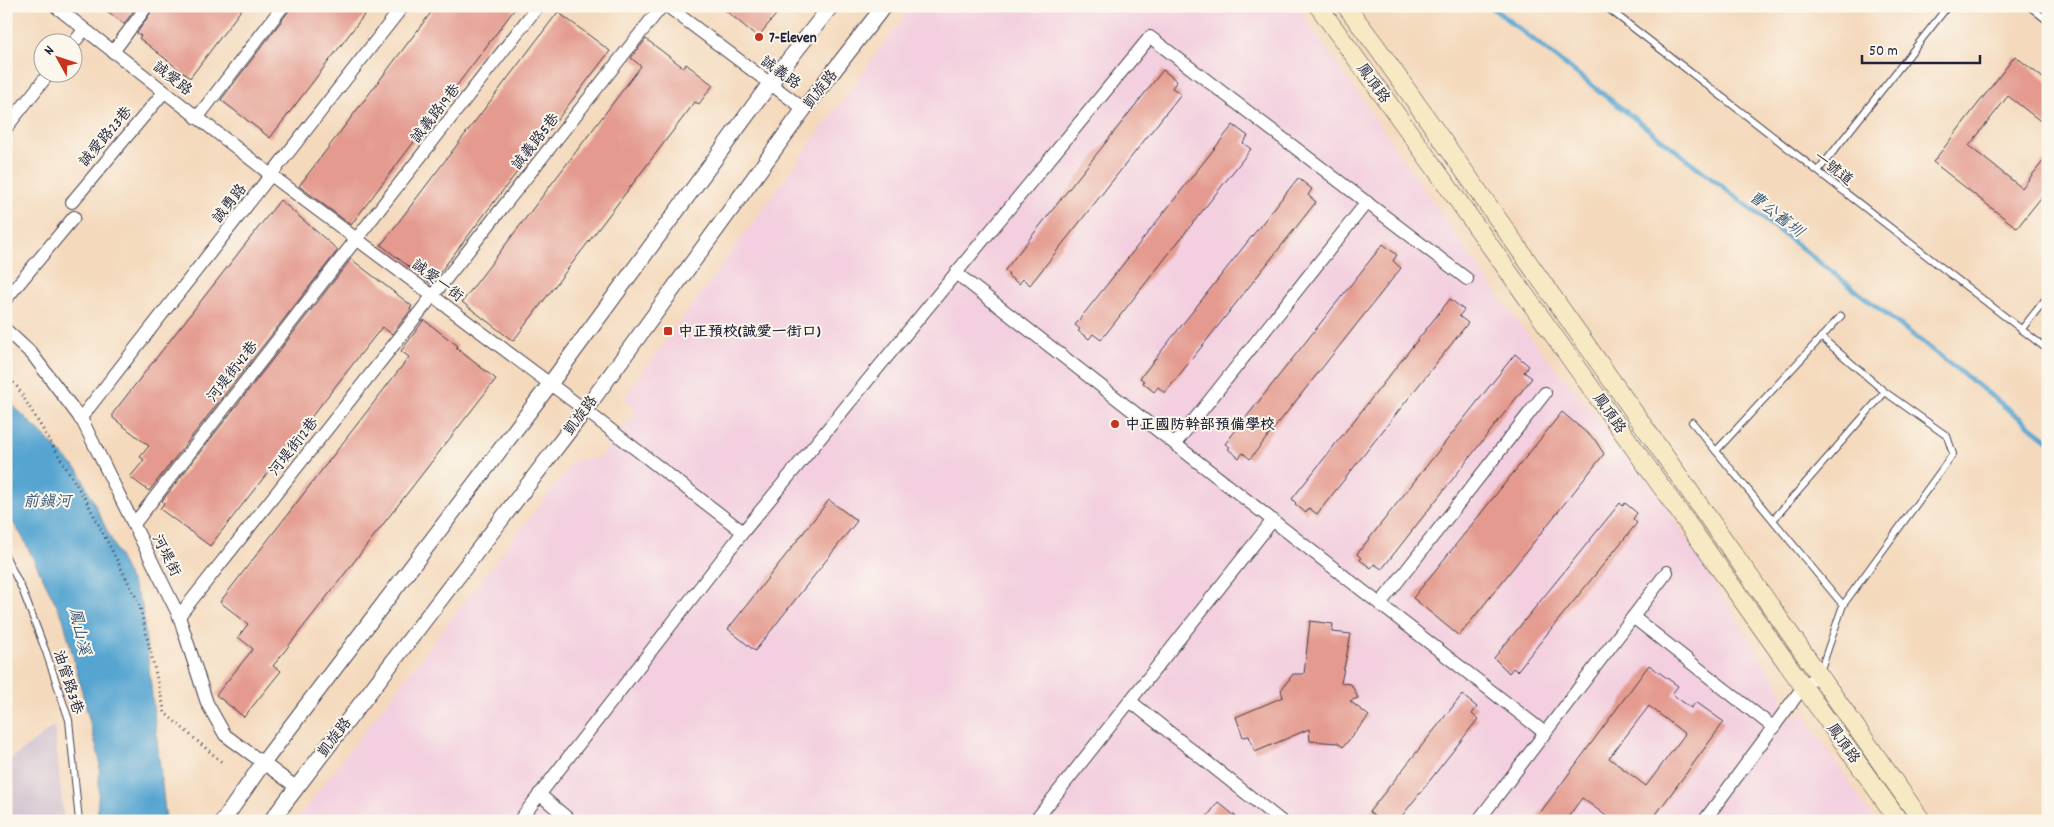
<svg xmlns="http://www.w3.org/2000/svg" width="2054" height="827" viewBox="0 0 2054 827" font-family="Dekko,'LXGW WenKai TC',sans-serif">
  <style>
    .built { fill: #f3cfdf }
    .industrial { fill: #cfbdce }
    .water { fill: #57a5d1; stroke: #3c6486 }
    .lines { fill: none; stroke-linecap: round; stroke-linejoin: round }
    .stream { stroke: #57a5d1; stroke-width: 5 }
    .building { fill: #e49a8e; fill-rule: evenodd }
    .service-casing { stroke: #423d4e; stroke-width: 8 }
    .minor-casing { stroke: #423d4e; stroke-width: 14 }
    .tertiary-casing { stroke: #423d4e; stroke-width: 17 }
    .secondary-casing { stroke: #423d4e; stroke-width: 19 }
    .path { stroke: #423d4e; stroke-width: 3; stroke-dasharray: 1 4; stroke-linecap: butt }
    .service { stroke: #fff; stroke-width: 6 }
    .minor { stroke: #fff; stroke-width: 12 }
    .tertiary { stroke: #fff; stroke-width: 15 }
    .secondary { stroke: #f7e9c3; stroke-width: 18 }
    .poi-dot { fill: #c8321e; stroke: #fbf7ec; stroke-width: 2 }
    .labels { text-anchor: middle; stroke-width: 4; stroke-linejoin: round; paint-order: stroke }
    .poi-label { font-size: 15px; font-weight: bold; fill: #22223b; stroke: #fbf7ec; text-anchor: start }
    .street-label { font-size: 15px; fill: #22223b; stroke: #fbf7ec }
    .water-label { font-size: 16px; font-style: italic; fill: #375677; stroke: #fbf7ec }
  </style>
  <rect width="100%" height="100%" fill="#fbf7ec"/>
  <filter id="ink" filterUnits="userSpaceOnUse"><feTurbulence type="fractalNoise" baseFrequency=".02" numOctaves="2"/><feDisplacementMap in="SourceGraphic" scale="10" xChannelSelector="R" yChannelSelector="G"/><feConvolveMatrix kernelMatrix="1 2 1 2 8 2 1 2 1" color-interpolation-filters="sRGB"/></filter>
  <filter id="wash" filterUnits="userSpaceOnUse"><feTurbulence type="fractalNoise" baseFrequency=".0096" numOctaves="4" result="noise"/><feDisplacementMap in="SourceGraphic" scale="20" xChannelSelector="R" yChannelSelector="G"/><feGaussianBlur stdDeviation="1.12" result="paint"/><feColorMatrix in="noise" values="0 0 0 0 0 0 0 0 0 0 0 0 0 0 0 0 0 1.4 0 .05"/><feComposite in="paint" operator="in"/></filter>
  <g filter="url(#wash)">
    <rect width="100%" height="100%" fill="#f4d9bc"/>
    <path class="built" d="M912 6H1297L1513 317 1648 477 1782 691 1781 701 1793 716 1803 712 1875 821H295L574 460 600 458 616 435 636 412 624 398Z"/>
    <path class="industrial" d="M54 726 64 821H6V763Z"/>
    <path class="water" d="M6 398 79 471 142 605 166 821H97L100 761 63 618 22 536 6 512Z"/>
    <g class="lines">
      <path class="stream" d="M1490 6 2048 440"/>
    </g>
    <g id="blocks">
      <g class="building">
        <path d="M101 6H137L124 24Z"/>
        <path d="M155 6H244L190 78 139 38 141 36 137 33Z"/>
        <path d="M291 6H371L270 138 221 100 289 11Z"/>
        <path d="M436 6H517L351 225 299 186Z"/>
        <path d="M720 6H783L758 37Z"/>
        <path d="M558 12 610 51 431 284 381 245Z"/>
        <path d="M646 39 684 68 686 64 713 85 699 104 695 102 513 341 462 302 641 66 631 58Z"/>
        <path d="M2015 56 2048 82V127L2008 96 1969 146 2022 188 2048 155V189L2017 228 1933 162Z"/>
        <path d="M1163 70 1177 81 1172 88 1181 94 1030 285 1023 279 1019 284 1008 276 1009 274 1005 270Z"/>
        <path d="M1233 125 1248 136 1243 143 1251 149 1101 340 1093 334 1089 339 1078 331 1080 329 1075 325Z"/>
        <path d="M1298 178 1312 189 1308 195 1316 202 1165 393 1158 387 1154 392 1143 383 1144 381 1140 378Z"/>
        <path d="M280 200 338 250 149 491 130 477 144 460 140 457 149 446 113 418V413Z"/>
        <path d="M1383 244 1397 255 1393 261 1401 268 1250 459 1243 453 1239 458 1228 449 1230 447 1225 444Z"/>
        <path d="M351 259 412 306 410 309 411 310 392 334 382 327 210 546 160 509 164 503 162 501Z"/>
        <path d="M1450 299 1464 310 1459 316 1468 323 1317 514 1309 508 1306 513 1295 504 1296 503 1292 499Z"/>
        <path d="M424 320 458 346 456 348 496 379 273 666 281 671 244 717 216 695 253 649 238 637 248 624 220 602 409 357 401 351Z"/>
        <path d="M1515 354 1529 366 1524 372 1532 378 1382 569 1374 564 1371 568 1360 560 1361 558 1357 554Z"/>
        <path d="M1562 412 1595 440 1604 454 1459 636 1413 598Z"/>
        <path d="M829 500 857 521 755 651 728 629Z"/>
        <path d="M1620 503 1623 506 1625 503 1637 513 1633 519 1637 523 1517 671 1513 668 1509 673 1494 658Z"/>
        <path d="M1310 621 1333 624 1332 632 1351 634 1341 683 1351 684 1358 698 1350 701 1369 716 1343 747 1338 743 1310 741 1309 729 1255 752 1249 736 1243 737 1236 717 1283 697 1281 690 1293 674H1304Z"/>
        <path d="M1649 665 1678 686 1672 694 1691 708 1696 702 1724 722 1651 821H1613L1582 798 1565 821H1534ZM1649 706 1685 734 1646 786 1609 758Z"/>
        <path d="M1462 695 1477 707 1472 714 1478 719 1398 821H1380L1369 812Z"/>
        <path d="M1218 802 1241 821H1204Z"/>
      </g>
    </g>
  </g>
  <g filter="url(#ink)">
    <use href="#blocks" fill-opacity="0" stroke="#423d4e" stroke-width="1"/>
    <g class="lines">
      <g class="service-casing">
        <g id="service">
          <path d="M1605 6 2048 350"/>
          <path d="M2029 6 2048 21"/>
          <path d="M1818 171 1948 6"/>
          <path d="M2021 330 2048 296"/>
          <path d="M1692 422 1843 605 1953 454 1947 436 1885 392 1821 337"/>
          <path d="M1716 451 1841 316"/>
          <path d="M1773 520 1885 392"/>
          <path d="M6 557 22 589 46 652 69 720 79 821"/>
          <path d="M1820 672 1843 605"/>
        </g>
      </g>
      <g class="minor-casing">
        <g id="minor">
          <path d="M55 6 271 175 585 410 743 532"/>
          <path d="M667 6 804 109"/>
          <path d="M72 45 84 30"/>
          <path d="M113 52 147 6"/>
          <path d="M197 118 283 6"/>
          <path d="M6 128 50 72"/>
          <path d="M72 202 164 92"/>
          <path d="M956 273 1545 733"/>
          <path d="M6 299 74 217"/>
          <path d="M6 330 32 354 83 422 179 616 207 703 225 735 296 787"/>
          <path d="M80 419 403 6"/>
          <path d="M1175 444 1367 202"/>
          <path d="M134 524 538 6"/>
          <path d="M1380 604 1545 393"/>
          <path d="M179 616 662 6"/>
          <path d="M1633 617 1774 728"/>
          <path d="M1130 701 1281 821"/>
          <path d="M539 794 571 821"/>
          <path d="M519 821 743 532 1150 37 1467 279"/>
          <path d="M1035 821 1273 520"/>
          <path d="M1478 821 1667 572"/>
          <path d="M1704 821 1803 687 1819 674"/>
        </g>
      </g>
      <g class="tertiary-casing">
        <g id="tertiary">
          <path d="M223 821 263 763 550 384 769 85 831 6"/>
          <path d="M271 821 585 410 804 109 884 6"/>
        </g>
      </g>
      <g class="secondary-casing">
        <g id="secondary">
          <path d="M1318 6 1402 122 1899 821"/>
          <path d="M1346 6 1376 46 1922 821"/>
        </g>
      </g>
      <path class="path" d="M6 376 16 385 88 504 139 603 165 713 224 764"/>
      <use href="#service" class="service"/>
      <use href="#minor" class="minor"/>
      <use href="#tertiary" class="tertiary"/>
      <use href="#secondary" class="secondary"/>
    </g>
  </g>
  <g class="poi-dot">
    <circle cx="759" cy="37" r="5"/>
    <rect x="663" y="326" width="10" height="10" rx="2.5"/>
    <circle cx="1115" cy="424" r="5"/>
  </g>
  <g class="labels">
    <g class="poi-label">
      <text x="769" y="42">7-Eleven</text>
      <text x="678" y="336">中正預校(誠愛一街口)</text>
      <text x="1125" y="429">中正國防幹部預備學校</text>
    </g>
    <g class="street-label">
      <text transform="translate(781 72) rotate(36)" y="5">誠義路</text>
      <text transform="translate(173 78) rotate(38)" y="5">誠愛路</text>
      <text transform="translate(1374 83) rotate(54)" y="5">鳳頂路</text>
      <text transform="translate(820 89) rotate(-52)" y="5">凱旋路</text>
      <text transform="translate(435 113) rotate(-52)" y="5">誠義路19巷</text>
      <text transform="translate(105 136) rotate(-50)" y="5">誠愛路23巷</text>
      <text transform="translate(535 141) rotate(-52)" y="5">誠義路5巷</text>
      <text transform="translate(1834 168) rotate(38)" y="5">一號道</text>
      <text transform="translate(229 203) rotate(-52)" y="5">誠勇路</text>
      <text transform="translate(438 280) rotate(37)" y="5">誠愛一街</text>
      <text transform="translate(232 371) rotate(-52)" y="5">河堤街42巷</text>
      <text transform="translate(1610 413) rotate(55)" y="5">鳳頂路</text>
      <text transform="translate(580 415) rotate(-53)" y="5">凱旋路</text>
      <text transform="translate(293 446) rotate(-52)" y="5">河堤街12巷</text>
      <text transform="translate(167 555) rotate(63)" y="5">河堤街</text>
      <text transform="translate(69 682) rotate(72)" y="5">油管路3巷</text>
      <text transform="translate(334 737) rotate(-53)" y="5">凱旋路</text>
      <text transform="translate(1844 743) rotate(55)" y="5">鳳頂路</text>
    </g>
    <g class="water-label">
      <text transform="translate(1777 213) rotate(38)" y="6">曹公舊圳</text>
      <text x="47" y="506">前鎮河</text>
      <text transform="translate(81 631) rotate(77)" y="6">鳳山溪</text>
    </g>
  </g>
  <rect width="2054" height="827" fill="none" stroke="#fbf7ec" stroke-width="25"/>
  <g transform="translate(58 58) rotate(310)"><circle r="24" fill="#fbf7ec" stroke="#a4a2a5"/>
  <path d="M0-4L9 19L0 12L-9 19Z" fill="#c8321e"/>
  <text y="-8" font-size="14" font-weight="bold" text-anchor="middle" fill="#22223b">N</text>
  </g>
  <path d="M1862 55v8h118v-8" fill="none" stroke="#22223b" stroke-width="2.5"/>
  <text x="1869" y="55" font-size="15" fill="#22223b" stroke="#fbf7ec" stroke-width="4" paint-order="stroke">50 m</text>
</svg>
